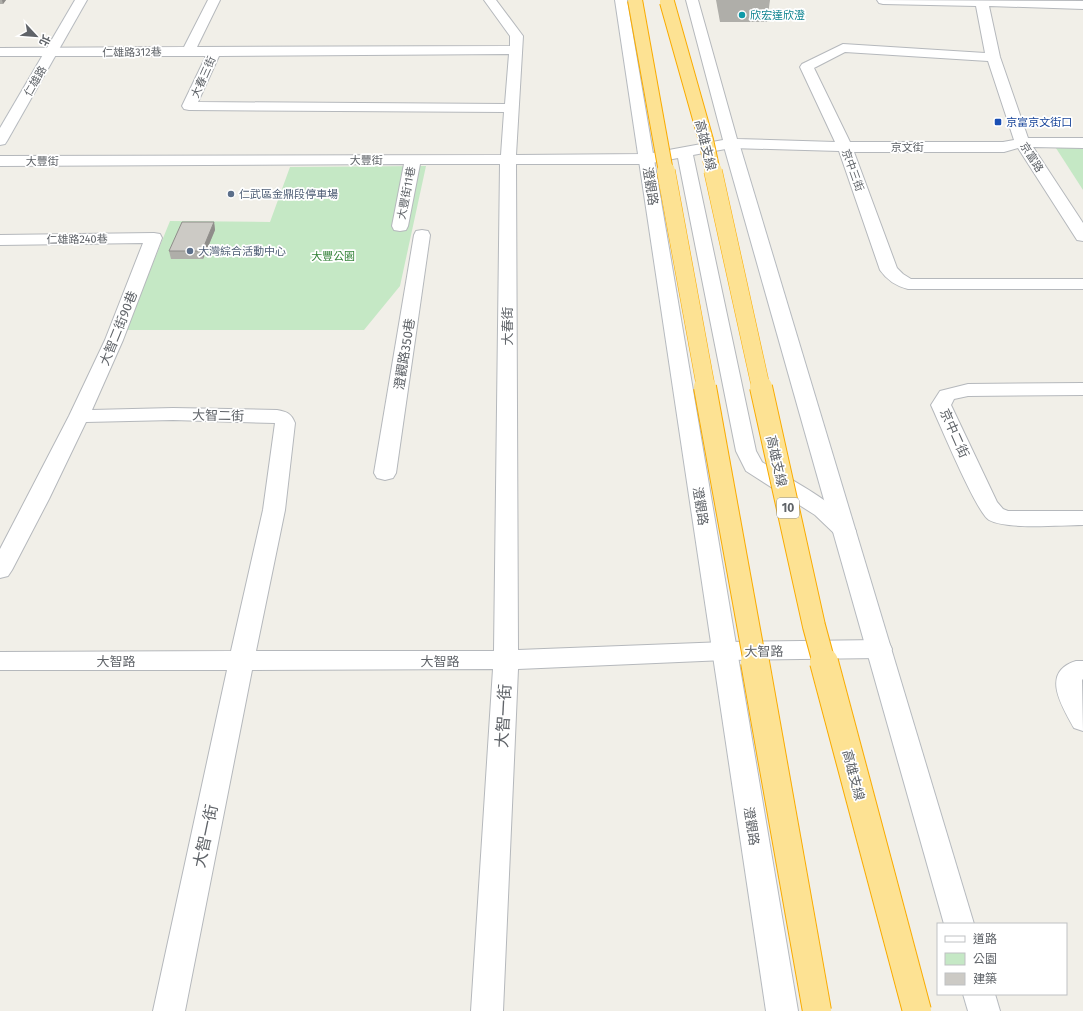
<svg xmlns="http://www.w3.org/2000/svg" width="1083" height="1011" viewBox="0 0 1083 1011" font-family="'Fira Sans','Noto Sans TC',sans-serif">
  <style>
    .green { fill: #c5e8c5 }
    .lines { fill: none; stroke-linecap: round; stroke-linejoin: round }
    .street-casing { stroke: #b5b8bc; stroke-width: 2 }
    .secondary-casing { stroke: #b6babf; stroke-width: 2 }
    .street { fill: #fff; fill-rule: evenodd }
    .secondary { fill: #fff; fill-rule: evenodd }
    .highway-bridge-far3-casing { stroke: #f9ab00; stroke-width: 16; stroke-linecap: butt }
    .highway-bridge-far2-casing { stroke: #f9ab00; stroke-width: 19; stroke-linecap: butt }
    .highway-bridge-far1-casing { stroke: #f9ab00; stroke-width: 24; stroke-linecap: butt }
    .highway-bridge-casing { stroke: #f9ab00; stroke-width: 30; stroke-linecap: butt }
    .highway-bridge-far3 { stroke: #fde293; stroke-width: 14 }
    .highway-bridge-far2 { stroke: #fde293; stroke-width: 18 }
    .highway-bridge-far1 { stroke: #fde293; stroke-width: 22 }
    .highway-bridge { stroke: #fde293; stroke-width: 28 }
    .wall { fill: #afaea9 }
    .shaded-wall { fill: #8f8d8a }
    .building { fill: #cccac5; stroke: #8f8d8a }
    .culture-dot { fill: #0f9aa8; stroke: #fff; stroke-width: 1.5 }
    .transit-dot { fill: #1a4fb4; stroke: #fff; stroke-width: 1.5 }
    .service-dot { fill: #5c6f8a; stroke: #fff; stroke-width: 1.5 }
    .labels { text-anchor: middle; stroke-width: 3.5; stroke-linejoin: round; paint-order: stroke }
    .far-culture-label { font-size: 11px; fill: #0d838f; stroke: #fff; text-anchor: start }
    .far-street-label { font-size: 11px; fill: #5f6368; stroke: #fff }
    .far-transit-label { font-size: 11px; fill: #164399; stroke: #fff; text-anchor: start }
    .far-service-label { font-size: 11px; fill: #4e5e75; stroke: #fff; text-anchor: start }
    .far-park-label { font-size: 11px; fill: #348238; stroke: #fff }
    .shield { fill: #fff; stroke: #8f9295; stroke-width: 1 }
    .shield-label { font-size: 12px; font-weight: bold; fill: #5f6368 }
    .street-label { font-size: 13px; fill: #5f6368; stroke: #fff }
    .near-street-label { font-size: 16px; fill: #5f6368; stroke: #fff }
  </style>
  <rect width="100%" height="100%" fill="#f1efe8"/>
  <g class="green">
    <path d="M1054 145H1083V190Z"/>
    <path d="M426 166 400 286 364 330H126L170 221 270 222 290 167Z"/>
  </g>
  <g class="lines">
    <g class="street-casing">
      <g id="street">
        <path d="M208 0H220L197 47 510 46V36L484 0H496L523 36 516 155 647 154 723 140 686 0H698L737 139 835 142 800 67 802 64 843 44 985 53 976 6 883 4 879 3 877 0 1083 1V9L989 6 1000 57 1028 138H1083V148L1033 147 1083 223V241L1077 240 1018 148 1004 152H854L897 268 903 274 911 279H1083V289H908C896 286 887 280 880 270L839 151 731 148 693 155 756 451 762 462C790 480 839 503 856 531L853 536 845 538 837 536 815 515 746 471 736 451 678 158 647 164H516L518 650 725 642 880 640 889 643 892 649 889 655 880 658 725 660 518 669 503 1011H471L493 669 252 670 185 1011H153L227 670H0V652L231 651 263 510 275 423 173 420 86 422 49 499 12 570 8 576 0 578V549L69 416 105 340 143 243 0 245V235L154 233 160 234 162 238 123 340 92 410 173 408 277 410C287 412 291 413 295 423L285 510 256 651H494L500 164H420L408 226 406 230 400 231 394 230 392 226 404 164 0 166V156L501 155 504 112 189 110 184 109 182 106 206 56H0V48L184 47ZM845 52 988 61 1014 140 1003 142H850L814 68ZM509 54 505 104 198 102 219 56Z"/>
        <path d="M422 230 428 231 430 235 396 473 393 478 385 480 377 478 374 473 414 235 416 231Z"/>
        <path d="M1083 383V395L968 396 954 399 951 405 997 502 1003 509 1008 511H1083V525C1061 525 1007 530 989 520 976 512 940 424 931 405L940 391 968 384Z"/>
        <path d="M1076 661H1083V679L1082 680 1083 731 1074 728C1062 706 1040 672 1076 661Z"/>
      </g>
    </g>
    <g class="secondary-casing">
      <g id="secondary">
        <path d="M75 0H87L7 141 5 144 0 145V128Z"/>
        <path d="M615 0H627L798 1011H766Z"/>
        <path d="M731 138 736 140 739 143 974 924H944L723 143 726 140Z"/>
        <path d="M963 994H995L1000 1011H968Z"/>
      </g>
    </g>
    <use href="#street" class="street"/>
    <use href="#secondary" class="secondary"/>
    <g class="highway-bridge-far3-casing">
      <g id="highway-bridge-far3">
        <path d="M635 0 666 172"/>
        <path d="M667 2 706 140 713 172"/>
      </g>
    </g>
    <g class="highway-bridge-far2-casing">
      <g id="highway-bridge-far2">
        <path d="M666 171 706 388"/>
        <path d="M713 171 761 388"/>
      </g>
    </g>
    <g class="highway-bridge-far1-casing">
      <g id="highway-bridge-far1">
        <path d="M705 387 755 663"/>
        <path d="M761 387 814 626 824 663"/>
      </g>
    </g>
    <g class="highway-bridge-casing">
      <g id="highway-bridge">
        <path d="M755 662 817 1011"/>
        <path d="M824 662 917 1011"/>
      </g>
    </g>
    <use href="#highway-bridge-far3" class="highway-bridge-far3"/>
    <use href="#highway-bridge-far2" class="highway-bridge-far2"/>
    <use href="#highway-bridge-far1" class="highway-bridge-far1"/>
    <use href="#highway-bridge" class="highway-bridge"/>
  </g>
  <g class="wall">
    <path d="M0 0H6L3 4H0Z"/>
    <path d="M716 0H770L767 22H720Z"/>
    <path d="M214 222 215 230 203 259H171L169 251Z"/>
  </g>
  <g class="shaded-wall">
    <path d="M2 0H6L3 4Z"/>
    <path d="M214 222 215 230 203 259 202 251Z"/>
  </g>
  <path class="building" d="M182 222H214L202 251H169Z"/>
  <circle class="culture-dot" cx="742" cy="15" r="4"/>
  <rect class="transit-dot" x="994" y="118" width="8" height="8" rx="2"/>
  <g class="service-dot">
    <circle cx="231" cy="194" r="4"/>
    <circle cx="190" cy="251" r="4"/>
  </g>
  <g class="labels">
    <g class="far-culture-label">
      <text x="750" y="19">欣宏達欣澄</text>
    </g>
    <g class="far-street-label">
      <text transform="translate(132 52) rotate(-1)" y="4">仁雄路312巷</text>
      <text transform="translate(203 77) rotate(-66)" y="4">大春三街</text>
      <text transform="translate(35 81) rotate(-60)" y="4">仁雄路</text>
      <text x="907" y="151">京文街</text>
      <text transform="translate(1032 157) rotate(58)" y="4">京富路</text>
      <text x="366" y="164">大豐街</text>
      <text x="42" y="165">大豐街</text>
      <text transform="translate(853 170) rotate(70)" y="4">京中三街</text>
      <text transform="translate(406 193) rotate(-79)" y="4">大豐街11巷</text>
      <text transform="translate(77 239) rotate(-1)" y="4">仁雄路240巷</text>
    </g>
    <g class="far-transit-label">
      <text x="1006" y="126">京富京文街口</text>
    </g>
    <g class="far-service-label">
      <text x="239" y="198">仁武區金鼎段停車場</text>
      <text x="198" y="255">大灣綜合活動中心</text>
    </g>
    <g class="far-park-label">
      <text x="333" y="260">大豐公園</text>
    </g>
    <rect class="shield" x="777" y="498" width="22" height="20" rx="3"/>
    <g class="shield-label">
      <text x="788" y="512">10</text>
    </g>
    <g class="street-label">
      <text transform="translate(706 145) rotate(76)" y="5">高雄支線</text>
      <text transform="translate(651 186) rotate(81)" y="5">澄觀路</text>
      <text transform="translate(507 326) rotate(-90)" y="5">大春街</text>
      <text transform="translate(118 328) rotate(-68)" y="5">大智二街90巷</text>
      <text transform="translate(404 354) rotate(-81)" y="5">澄觀路350巷</text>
      <text transform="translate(218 415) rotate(1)" y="5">大智二街</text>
      <text transform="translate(955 433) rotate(66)" y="5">京中二街</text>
      <text transform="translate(777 461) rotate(77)" y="5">高雄支線</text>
      <text transform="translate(701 506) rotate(81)" y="5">澄觀路</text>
      <text transform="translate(764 651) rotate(-1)" y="5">大智路</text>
      <text x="116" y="666">大智路</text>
      <text x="440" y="666">大智路</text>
      <text transform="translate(854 775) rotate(75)" y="5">高雄支線</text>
      <text transform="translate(752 826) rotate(81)" y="5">澄觀路</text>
    </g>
    <g class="near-street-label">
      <text transform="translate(503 716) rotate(-87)" y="6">大智一街</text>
      <text transform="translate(205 836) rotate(-78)" y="6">大智一街</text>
    </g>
  </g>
  <rect x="937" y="923" width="130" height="72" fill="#ffffff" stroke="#bfc1c3"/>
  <rect x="945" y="936" width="20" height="6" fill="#ffffff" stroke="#bfc1c3"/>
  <text x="973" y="943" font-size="12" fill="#5f6368">道路</text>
  <rect x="945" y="953" width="20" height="12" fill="#c5e8c5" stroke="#bfc1c3"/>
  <text x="973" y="963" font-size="12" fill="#5f6368">公園</text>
  <rect x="945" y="973" width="20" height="12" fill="#cccac5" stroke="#bfc1c3"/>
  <text x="973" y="983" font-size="12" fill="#5f6368">建築</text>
  <g transform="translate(36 36) rotate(116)" stroke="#ffffff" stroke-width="3" paint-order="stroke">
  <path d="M0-3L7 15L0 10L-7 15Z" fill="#5f6368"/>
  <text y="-6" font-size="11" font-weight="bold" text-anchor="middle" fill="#5f6368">北</text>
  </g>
</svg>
